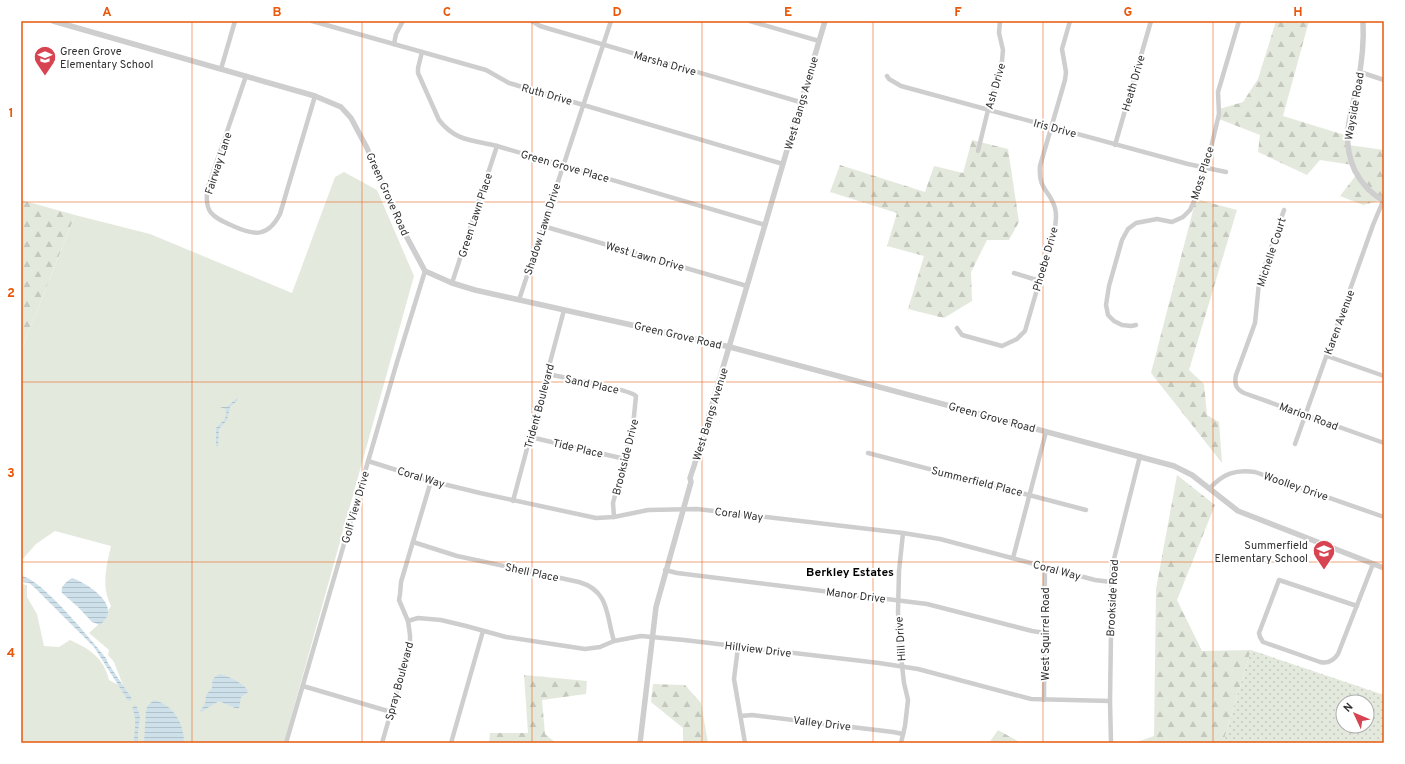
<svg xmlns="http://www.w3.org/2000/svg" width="1405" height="764" viewBox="0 0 1405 764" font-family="Overpass,sans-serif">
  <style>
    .grass { fill: #e4e9dd }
    .forest { fill: url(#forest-firs) }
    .park { fill: url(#park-dots); fill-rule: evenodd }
    .water { fill: url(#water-rules) }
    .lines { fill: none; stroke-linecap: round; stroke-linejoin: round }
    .minor { stroke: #cecece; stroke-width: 4.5 }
    .tertiary { stroke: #cecece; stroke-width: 5.5 }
    .grid { fill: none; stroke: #e8590c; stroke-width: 1; stroke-opacity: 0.55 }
    .labels { text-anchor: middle; stroke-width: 4; stroke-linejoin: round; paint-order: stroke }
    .poi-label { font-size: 11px; fill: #313131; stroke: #fff; text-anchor: start }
    .street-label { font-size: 11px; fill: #313131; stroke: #fff }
    .neighbourhood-label { font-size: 12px; font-weight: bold; fill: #000; stroke: #fff }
    .neatline { fill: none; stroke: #e8590c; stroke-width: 1.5 }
    .grid-label { font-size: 13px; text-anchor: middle; font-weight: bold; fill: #e8590c }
  </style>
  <defs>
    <pattern id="forest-firs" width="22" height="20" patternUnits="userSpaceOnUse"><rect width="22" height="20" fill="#e4e9dd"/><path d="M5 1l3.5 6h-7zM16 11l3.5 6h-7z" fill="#c4c8be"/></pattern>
    <pattern id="park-dots" width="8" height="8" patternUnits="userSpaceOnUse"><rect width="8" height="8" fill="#e4e9dd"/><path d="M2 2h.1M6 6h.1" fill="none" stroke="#c4c8be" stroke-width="1.8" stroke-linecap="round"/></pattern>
    <pattern id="water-rules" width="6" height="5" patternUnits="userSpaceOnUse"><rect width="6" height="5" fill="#cee0ea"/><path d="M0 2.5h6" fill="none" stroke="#b1c1c9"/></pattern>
  </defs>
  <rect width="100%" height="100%" fill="#fff"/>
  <path class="grass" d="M344 172 377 190 414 276 284 743H21V584L27 585V597L37 614 44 646 59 647 70 640C90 649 104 658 109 680L124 688 114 662 108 655 109 650 89 633 100 623 111 606C101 587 106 567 111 546L55 531 36 544 21 561V351L75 215 150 234 292 293 335 177Z"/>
  <g class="forest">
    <path d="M1276 21H1309L1283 116 1348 136 1349 145 1384 150V196L1382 200 1363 205 1340 196 1357 174 1353 165 1320 160 1307 175 1258 152 1260 135 1219 119V109L1243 102 1258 79Z"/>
    <path d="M972 140 1008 149 1019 222 1009 240H987L971 272 972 301 944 318 908 309 924 256 887 246 897 213 830 192 840 165 925 192 934 166 963 173Z"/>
    <path d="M1196 199 1237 210 1189 370 1204 384 1207 415 1219 422 1222 463 1151 373Z"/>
    <path d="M21 200 75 215 21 351Z"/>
    <path d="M1177 475 1215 505 1177 600 1202 651 1251 650 1223 743H1134L1154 736 1156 589Z"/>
    <path d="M524 675 587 681 586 694 542 700 545 734 556 743H489L490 733H528Z"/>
    <path d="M653 684 685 685 701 703 708 743H683V728L651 702Z"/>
    <path d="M998 730 1021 743H989Z"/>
  </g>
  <path class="park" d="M1251 650 1384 695V743H1223ZM1343 702H1367V726H1343Z"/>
  <g class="water">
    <path d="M237 398 238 400 230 407 227 420 219 429 218 447 216 446V428L225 419 227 409 226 412 225 409 220 407H227Z"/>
    <path d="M21 576C40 577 92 641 106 658L108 663 132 699 129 701 127 699 94 647 34 587 29 583 21 582Z"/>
    <path d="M72 578C89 584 124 607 100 625L92 622 78 607 62 593C60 586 66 582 72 578Z"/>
    <path d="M220 674C228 676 244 683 248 691L247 693 241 697 239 708H235L219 701 201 712 200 711 205 704 206 695 212 688C212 681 212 677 220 674Z"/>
    <path d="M154 700C174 705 184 724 184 743H144L146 710 148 705Z"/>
    <path d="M136 705 140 716 138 733V743H134C134 731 138 719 132 708Z"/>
  </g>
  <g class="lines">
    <g class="minor">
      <path d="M312 21 486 70 509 83 783 164"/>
      <path d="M532 21 540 26 550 29 800 102"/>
      <path d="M750 21 819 41"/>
      <path d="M394 44 396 34 403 21"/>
      <path d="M422 52 418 68V73L439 120C456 142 474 140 497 146L765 225"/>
      <path d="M221 69 235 21"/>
      <path d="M1360 72 1384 80"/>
      <path d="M246 76 208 187C203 213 213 217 233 226 255 236 268 237 280 214L315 96"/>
      <path d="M887 76 889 79 901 86 1188 164 1226 172"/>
      <path d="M1115 145 1151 21"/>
      <path d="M978 151 988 110 1002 61 1003 50 999 33 1000 21"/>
      <path d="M1284 210 1259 283 1255 323 1236 375C1234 384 1236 389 1244 393L1384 443"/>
      <path d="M543 226 747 286"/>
      <path d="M1014 273 1040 281"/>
      <path d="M452 283 497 146"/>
      <path d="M519 300 611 21"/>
      <path d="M1136 325 1131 326 1122 325 1114 321 1108 315 1106 305 1109 286 1122 240 1128 229 1136 223 1157 219 1172 222 1183 217 1190 210 1198 193 1210 152 1219 114 1218 92 1239 21"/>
      <path d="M957 328 962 335 1002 346 1017 339 1025 331 1055 227C1056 221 1057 215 1055 208 1050 190 1038 190 1040 166L1065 80 1066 72 1062 49 1070 21"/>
      <path d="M1327 356 1384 376"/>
      <path d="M547 374C562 377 630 389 636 396L633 426 613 503 614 517"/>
      <path d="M530 437 625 459"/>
      <path d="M1295 444 1373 225 1383 201"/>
      <path d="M868 453 1086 510"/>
      <path d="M368 461 431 481 480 493 596 518 614 517 648 510 697 509 903 533 940 539 1095 580 1111 582"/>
      <path d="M1210 488C1223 474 1235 469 1255 472L1384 517"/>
      <path d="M513 501 564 310"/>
      <path d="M413 542 457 556 579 582C610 591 606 616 614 641"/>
      <path d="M1013 558 1046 432"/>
      <path d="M665 570 677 573 927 604 1032 631 1045 633"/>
      <path d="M1357 606 1279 580 1259 633 1260 637 1263 642 1320 662C1328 664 1334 660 1338 654L1373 564"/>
      <path d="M408 621 418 618 441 620 466 626 506 637 585 649 600 647 614 641 641 636 684 640 879 663 918 669 1031 699 1110 701"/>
      <path d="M738 647 734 679 745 743"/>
      <path d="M303 686 391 712"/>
      <path d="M1044 700 1045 567"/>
      <path d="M741 716 752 715 893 732 903 734"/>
      <path d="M286 743 397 362 425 271"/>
      <path d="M382 743 410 646V635L408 621 399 600 400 594 401 582 431 481"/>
      <path d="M451 743 483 631"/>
      <path d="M901 743 905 726 908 700 904 683 900 648 898 612 899 571 903 533"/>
      <path d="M1111 743 1110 701 1112 567 1140 456"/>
    </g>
    <g class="tertiary">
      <path d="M53 21 315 96 341 107 351 118 367 148 404 232 425 271 452 283 475 290 730 347 1174 466 1192 475 1238 511 1384 568"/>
      <path d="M1363 21C1364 41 1362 62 1358 82 1351 115 1340 138 1355 171 1362 184 1371 194 1384 201"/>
      <path d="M640 743 656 607 691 482 690 478 694 466C739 318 780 169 825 21"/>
    </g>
  </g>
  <path class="grid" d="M192 21V743M362 21V743M532 21V743M702 21V743M873 21V743M1043 21V743M1213 21V743M21 202H1384M21 382H1384M21 562H1384"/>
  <defs>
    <g id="school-pin" transform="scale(1.15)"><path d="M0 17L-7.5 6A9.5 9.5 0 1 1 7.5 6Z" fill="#d84352" stroke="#fff"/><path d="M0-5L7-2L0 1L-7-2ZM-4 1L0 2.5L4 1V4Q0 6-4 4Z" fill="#fff"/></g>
  </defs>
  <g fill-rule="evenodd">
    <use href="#school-pin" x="45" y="57"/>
    <use href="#school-pin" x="1324" y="551"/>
  </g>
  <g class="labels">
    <g class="poi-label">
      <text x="60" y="55">Green Grove<tspan x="60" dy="13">Elementary School</tspan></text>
      <text x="1308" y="549" text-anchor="end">Summerfield<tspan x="1308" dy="13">Elementary School</tspan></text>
    </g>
    <g class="street-label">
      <text transform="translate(665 63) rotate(16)" y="4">Marsha Drive</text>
      <text transform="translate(1133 83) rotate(-74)" y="4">Heath Drive</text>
      <text transform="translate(995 86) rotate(-74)" y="4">Ash Drive</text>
      <text transform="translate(547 94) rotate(16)" y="4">Ruth Drive</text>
      <text transform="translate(801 103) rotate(-74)" y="4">West Bangs Avenue</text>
      <text transform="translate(1354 106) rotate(-80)" y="4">Wayside Road</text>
      <text transform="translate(1055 128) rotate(15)" y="4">Iris Drive</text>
      <text transform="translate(218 163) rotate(-72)" y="4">Fairway Lane</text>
      <text transform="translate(565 166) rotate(16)" y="4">Green Grove Place</text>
      <text transform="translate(1202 173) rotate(-73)" y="4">Moss Place</text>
      <text transform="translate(388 194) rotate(66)" y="4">Green Grove Road</text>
      <text transform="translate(475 215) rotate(-72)" y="4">Green Lawn Place</text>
      <text transform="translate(542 229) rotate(-72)" y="4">Shadow Lawn Drive</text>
      <text transform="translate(1271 252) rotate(-72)" y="4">Michelle Court</text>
      <text transform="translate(645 256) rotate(16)" y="4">West Lawn Drive</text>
      <text transform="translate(1045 259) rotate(-74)" y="4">Phoebe Drive</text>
      <text transform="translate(1339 322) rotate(-70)" y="4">Karen Avenue</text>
      <text transform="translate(678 335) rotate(13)" y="4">Green Grove Road</text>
      <text transform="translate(592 384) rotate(12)" y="4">Sand Place</text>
      <text transform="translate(539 406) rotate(-75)" y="4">Trident Boulevard</text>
      <text transform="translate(710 414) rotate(-73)" y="4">West Bangs Avenue</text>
      <text transform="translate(1309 416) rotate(20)" y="4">Marion Road</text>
      <text transform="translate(992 417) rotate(15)" y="4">Green Grove Road</text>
      <text transform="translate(578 448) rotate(13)" y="4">Tide Place</text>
      <text transform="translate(625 457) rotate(-76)" y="4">Brookside Drive</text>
      <text transform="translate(421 477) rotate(17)" y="4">Coral Way</text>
      <text transform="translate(977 481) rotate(14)" y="4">Summerfield Place</text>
      <text transform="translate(1296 486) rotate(19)" y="4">Woolley Drive</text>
      <text transform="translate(355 507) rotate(-74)" y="4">Golf View Drive</text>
      <text transform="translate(739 514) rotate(7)" y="4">Coral Way</text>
      <text transform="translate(1057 570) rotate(15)" y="4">Coral Way</text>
      <text transform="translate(532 572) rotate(12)" y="4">Shell Place</text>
      <text transform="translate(856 595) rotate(7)" y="4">Manor Drive</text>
      <text transform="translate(1112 598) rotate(-87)" y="4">Brookside Road</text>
      <text transform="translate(1045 634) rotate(-90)" y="4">West Squirrel Road</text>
      <text transform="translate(900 639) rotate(-94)" y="4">Hill Drive</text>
      <text transform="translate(758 649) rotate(7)" y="4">Hillview Drive</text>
      <text transform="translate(399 681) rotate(-75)" y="4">Spray Boulevard</text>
      <text transform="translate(822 723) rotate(7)" y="4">Valley Drive</text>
    </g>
    <g class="neighbourhood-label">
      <text x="850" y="576">Berkley Estates</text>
    </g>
  </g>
  <rect width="1405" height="764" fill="none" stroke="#ffffff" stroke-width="44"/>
  <g transform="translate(1355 714) rotate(314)"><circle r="19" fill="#ffffff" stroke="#adadad"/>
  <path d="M0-3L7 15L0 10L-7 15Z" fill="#d84352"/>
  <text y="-6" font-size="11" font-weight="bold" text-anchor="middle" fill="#313131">N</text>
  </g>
  <rect x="22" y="22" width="1361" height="720" class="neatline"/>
  <g class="grid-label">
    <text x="107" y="16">A</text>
    <text x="277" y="16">B</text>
    <text x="447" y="16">C</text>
    <text x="617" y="16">D</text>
    <text x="788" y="16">E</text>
    <text x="958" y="16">F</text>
    <text x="1128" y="16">G</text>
    <text x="1298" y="16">H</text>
    <text x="11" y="117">1</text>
    <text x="11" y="297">2</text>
    <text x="11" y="477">3</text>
    <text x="11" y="657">4</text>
  </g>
</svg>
